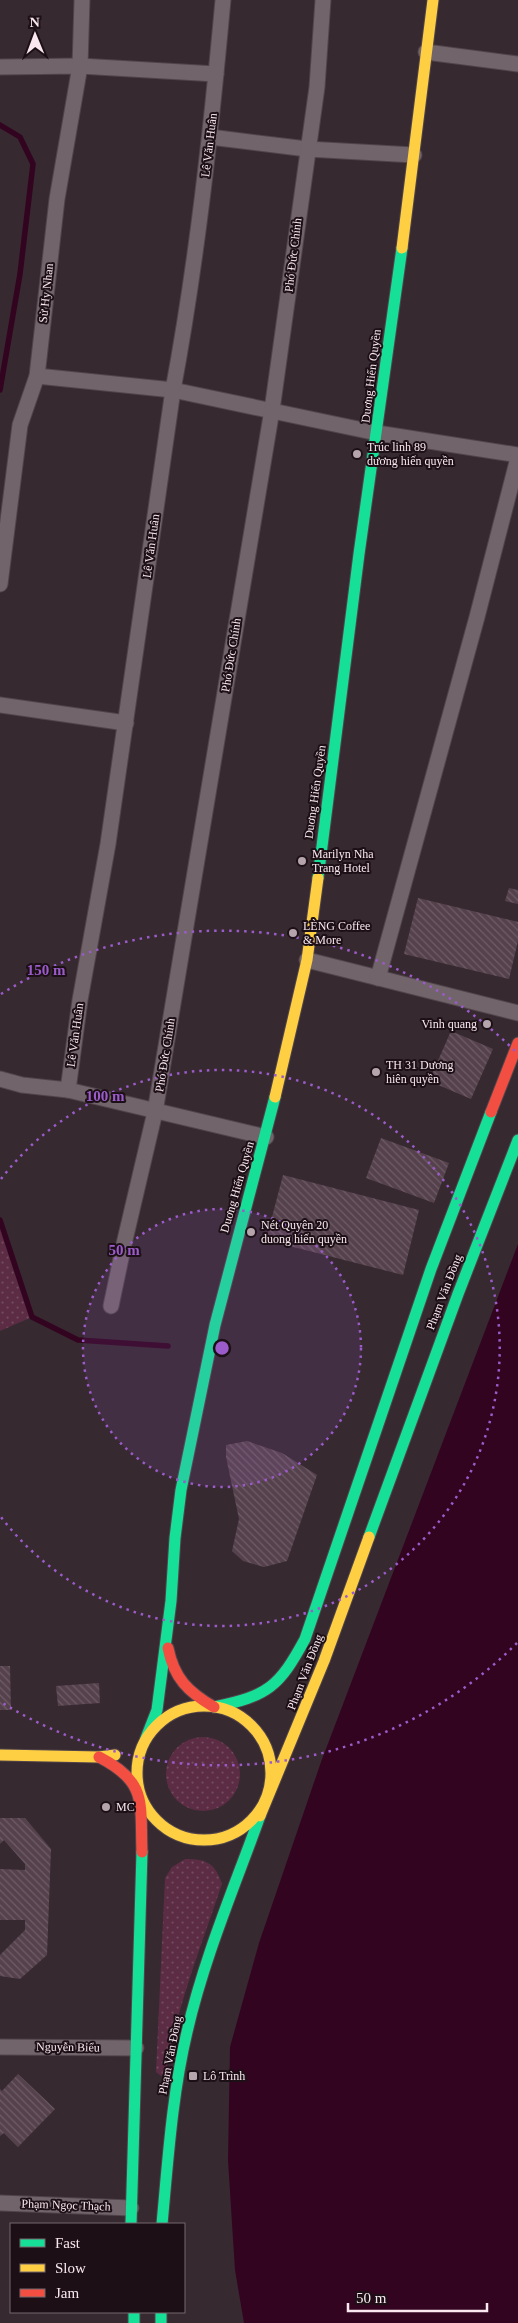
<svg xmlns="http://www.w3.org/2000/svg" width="518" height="2323" viewBox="0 0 518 2323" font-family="'Times New Roman',serif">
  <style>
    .grass { fill: url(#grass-dots) }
    .water { fill: #330420 }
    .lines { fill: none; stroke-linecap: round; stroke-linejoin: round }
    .stream { stroke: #330420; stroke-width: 5.5 }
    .building { fill: url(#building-back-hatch) }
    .street-casing { stroke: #51444b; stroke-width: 17 }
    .fast-casing { stroke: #51444b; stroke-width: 13 }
    .slow-casing { stroke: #51444b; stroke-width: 13 }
    .jam-casing { stroke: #51444b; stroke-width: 13 }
    .street { stroke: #72646b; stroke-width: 15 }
    .fast { stroke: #16e098; stroke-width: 11 }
    .slow { stroke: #ffcf43; stroke-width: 11 }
    .jam { stroke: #f24e42; stroke-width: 11 }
    .ring { fill: none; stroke: #9b5bcb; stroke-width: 2.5; stroke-dasharray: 2.5 5 }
    .poi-dot { fill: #b6a4ac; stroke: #1c1016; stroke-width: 2 }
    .labels { text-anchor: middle; stroke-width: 4; stroke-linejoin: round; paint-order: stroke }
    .street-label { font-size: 12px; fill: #fae7ef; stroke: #1c1016 }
    .poi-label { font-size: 12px; fill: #fae7ef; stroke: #1c1016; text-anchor: start }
    .centre { fill: #9b5bcb; stroke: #1c1016; stroke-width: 2.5 }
    .ring-label { font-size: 15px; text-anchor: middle; font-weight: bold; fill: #9b5bcb; stroke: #1c1016; stroke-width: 4; stroke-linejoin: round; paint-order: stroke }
  </style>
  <defs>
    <pattern id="grass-dots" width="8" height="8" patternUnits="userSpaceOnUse" patternTransform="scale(1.25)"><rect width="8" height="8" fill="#5b2c44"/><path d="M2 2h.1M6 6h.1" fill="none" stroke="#734b5f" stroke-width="1.8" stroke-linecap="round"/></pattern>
    <pattern id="building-back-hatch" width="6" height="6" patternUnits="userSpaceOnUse" patternTransform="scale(1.25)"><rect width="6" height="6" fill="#55414c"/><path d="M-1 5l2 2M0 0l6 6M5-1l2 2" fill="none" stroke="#6e5c66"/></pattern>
  </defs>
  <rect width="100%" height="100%" fill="#372930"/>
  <g class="grass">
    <path d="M0 1220 32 1317 0 1331Z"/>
    <circle cx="203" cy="1774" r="37"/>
    <path d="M185 1859C207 1859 215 1863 222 1884 201 1947 176 2008 166 2073L161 2076 156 2072 165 1878 172 1867Z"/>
  </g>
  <path class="water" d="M518 1244V2323H244L235 2270 228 2160 230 2047 259 1943 321 1762Z"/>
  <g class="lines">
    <g class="stream">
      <path d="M0 125 20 137 33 164 20 274 0 390"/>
      <path d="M0 1220 32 1317 78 1340 168 1346"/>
    </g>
  </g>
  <g class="building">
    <path d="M509 888 518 890V904L505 901Z"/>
    <path d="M418 898 518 922V941L509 979 404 954Z"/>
    <path d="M451 1031 493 1049 471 1099 429 1081Z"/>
    <path d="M381 1138 449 1163 434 1203 366 1178Z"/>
    <path d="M283 1175 419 1210 403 1275 266 1240Z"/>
    <path d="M247 1441 282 1453 317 1475 287 1561 264 1567 243 1561 232 1551 239 1519 226 1457V1445Z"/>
    <path d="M0 1666H10L11 1710H0Z"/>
    <path d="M99 1683 100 1703 58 1706 56 1686Z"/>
    <path d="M0 1818H25L51 1849 47 1955 20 1979 0 1976V1955L25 1930V1920H0V1869L25 1870V1864L4 1840 0 1844Z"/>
    <path d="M18 2074 55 2109 18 2147 4 2133 0 2136V2089L2 2091Z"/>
  </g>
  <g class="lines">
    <g class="street-casing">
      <g id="street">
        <path d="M426 52 518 64"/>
        <path d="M0 67 80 66 216 74"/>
        <path d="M210 137 307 149 414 155"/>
        <path d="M37 376 173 390 377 433 518 455"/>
        <path d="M0 584 20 425 37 376 57 199 80 66 82 0"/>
        <path d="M0 705 126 723"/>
        <path d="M307 960 518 1013"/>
        <path d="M378 978 477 617 518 458"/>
        <path d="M0 1079 22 1085 68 1090 266 1137"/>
        <path d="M68 1090 80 1000 108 844 173 390C197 261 211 131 223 0"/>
        <path d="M111 1306 124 1244 155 1112 272 410 317 87 323 0"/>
        <path d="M0 2047 136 2048"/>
        <path d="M0 2203 131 2208"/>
      </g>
    </g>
    <g class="fast-casing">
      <g id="fast">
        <path d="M318 878 359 554 402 248"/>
        <path d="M369 1537 458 1294 518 1140"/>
        <path d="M214 1707C268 1696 279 1687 305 1639L431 1269 491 1112"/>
        <path d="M146 1738 157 1710 171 1601 175 1538 181 1490 215 1325 275 1097"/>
        <path d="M131 2224 142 1852"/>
        <path d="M162 2224C168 2160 172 2095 187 2032 204 1958 234 1888 260 1816"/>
        <path d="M134 2312V2323"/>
        <path d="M161 2312V2323"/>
      </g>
    </g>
    <g class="slow-casing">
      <g id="slow">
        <path d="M402 248 433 0"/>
        <path d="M275 1097 307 960 318 878"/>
        <circle cx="204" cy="1773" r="67"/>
        <path d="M0 1755 99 1757 115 1755"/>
        <path d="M260 1816 324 1661 369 1537"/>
      </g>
    </g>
    <g class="jam-casing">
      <g id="jam">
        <path d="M491 1112 518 1043"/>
        <path d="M168 1648C174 1678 188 1692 214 1707"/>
        <path d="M99 1757C148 1782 140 1803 142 1852"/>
      </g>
    </g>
    <use href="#street" class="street"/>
    <use href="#fast" class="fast"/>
    <use href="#slow" class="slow"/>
    <use href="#jam" class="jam"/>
  </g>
  <circle cx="222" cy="1348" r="139" fill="#9b5bcb" fill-opacity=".12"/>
  <g class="ring">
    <circle cx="222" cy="1348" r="139"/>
    <path d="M1 1179A278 278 0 1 1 1 1517"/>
    <path d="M517 1643A417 417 0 0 1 1 1702M1 994A417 417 0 0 1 517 1053"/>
  </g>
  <g class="poi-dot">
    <circle cx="357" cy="454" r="5"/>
    <circle cx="302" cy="861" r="5"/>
    <circle cx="293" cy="933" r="5"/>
    <circle cx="487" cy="1024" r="5"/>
    <circle cx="376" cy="1072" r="5"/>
    <circle cx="251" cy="1232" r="5"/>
    <circle cx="106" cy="1807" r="5"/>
    <rect x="188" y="2071" width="10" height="10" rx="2.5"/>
  </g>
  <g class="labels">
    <g class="street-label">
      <text transform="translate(209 145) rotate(-83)" y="4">Lê Văn Huân</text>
      <text transform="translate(293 255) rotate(-83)" y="4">Phó Đức Chính</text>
      <text transform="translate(46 293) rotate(-84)" y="4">Sử Hy Nhan</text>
      <text transform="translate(371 376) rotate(-83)" y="4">Duơng Hiến Quyền</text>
      <text transform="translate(151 546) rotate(-82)" y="4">Lê Văn Huân</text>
      <text transform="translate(231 655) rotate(-81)" y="4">Phó Đức Chính</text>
      <text transform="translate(315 792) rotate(-82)" y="4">Duơng Hiến Quyền</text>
      <text transform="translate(75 1035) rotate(-82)" y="4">Lê Văn Huân</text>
      <text transform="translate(165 1055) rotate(-81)" y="4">Phó Đức Chính</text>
      <text transform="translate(237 1187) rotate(-74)" y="4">Duơng Hiến Quyền</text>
      <text transform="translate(444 1292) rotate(-69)" y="4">Phạm Văn Đồng</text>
      <text transform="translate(305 1672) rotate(-69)" y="4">Phạm Văn Đồng</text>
      <text transform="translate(68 2047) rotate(1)" y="4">Nguyễn Biểu</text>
      <text transform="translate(170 2055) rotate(-79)" y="4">Phạm Văn Đồng</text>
      <text transform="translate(66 2205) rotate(2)" y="4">Phạm Ngọc Thạch</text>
    </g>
    <g class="poi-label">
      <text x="367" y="451">Trúc linh 89<tspan x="367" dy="14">dương hiến quyền</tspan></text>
      <text x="312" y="858">Marilyn Nha<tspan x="312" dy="14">Trang Hotel</tspan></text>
      <text x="303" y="930">LÈNG Coffee<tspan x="303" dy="14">&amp; More</tspan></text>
      <text x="477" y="1028" text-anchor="end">Vinh quang</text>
      <text x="386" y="1069">TH 31 Dương<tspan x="386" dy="14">hiên quyền</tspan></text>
      <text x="261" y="1229">Nét Quyên 20<tspan x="261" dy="14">duong hiến quyền</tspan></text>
      <text x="116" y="1811">MC</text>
      <text x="203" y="2080">Lô Trình</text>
    </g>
  </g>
  <circle cx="222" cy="1348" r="8" class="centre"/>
  <g class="ring-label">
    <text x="46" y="975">150 m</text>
    <text x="105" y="1101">100 m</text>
    <text x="124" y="1255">50 m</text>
  </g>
  <rect x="10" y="2223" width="175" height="90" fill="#1c1016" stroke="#75666d"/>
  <rect x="20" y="2239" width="25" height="8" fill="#16e098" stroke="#75666d"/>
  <text x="55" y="2248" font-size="15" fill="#fae7ef">Fast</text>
  <rect x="20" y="2264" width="25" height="8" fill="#ffcf43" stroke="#75666d"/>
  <text x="55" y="2273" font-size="15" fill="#fae7ef">Slow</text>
  <rect x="20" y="2289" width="25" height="8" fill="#f24e42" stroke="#75666d"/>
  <text x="55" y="2298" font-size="15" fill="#fae7ef">Jam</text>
  <g transform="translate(35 35) rotate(359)" stroke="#1c1016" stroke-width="4" paint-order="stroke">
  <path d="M0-4L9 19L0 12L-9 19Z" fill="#fae7ef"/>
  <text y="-8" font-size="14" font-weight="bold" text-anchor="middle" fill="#fae7ef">N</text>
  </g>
  <path d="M348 2303v8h139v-8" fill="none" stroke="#fae7ef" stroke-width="2.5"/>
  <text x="356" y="2303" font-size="15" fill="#fae7ef" stroke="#1c1016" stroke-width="4" paint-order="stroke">50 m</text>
</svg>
